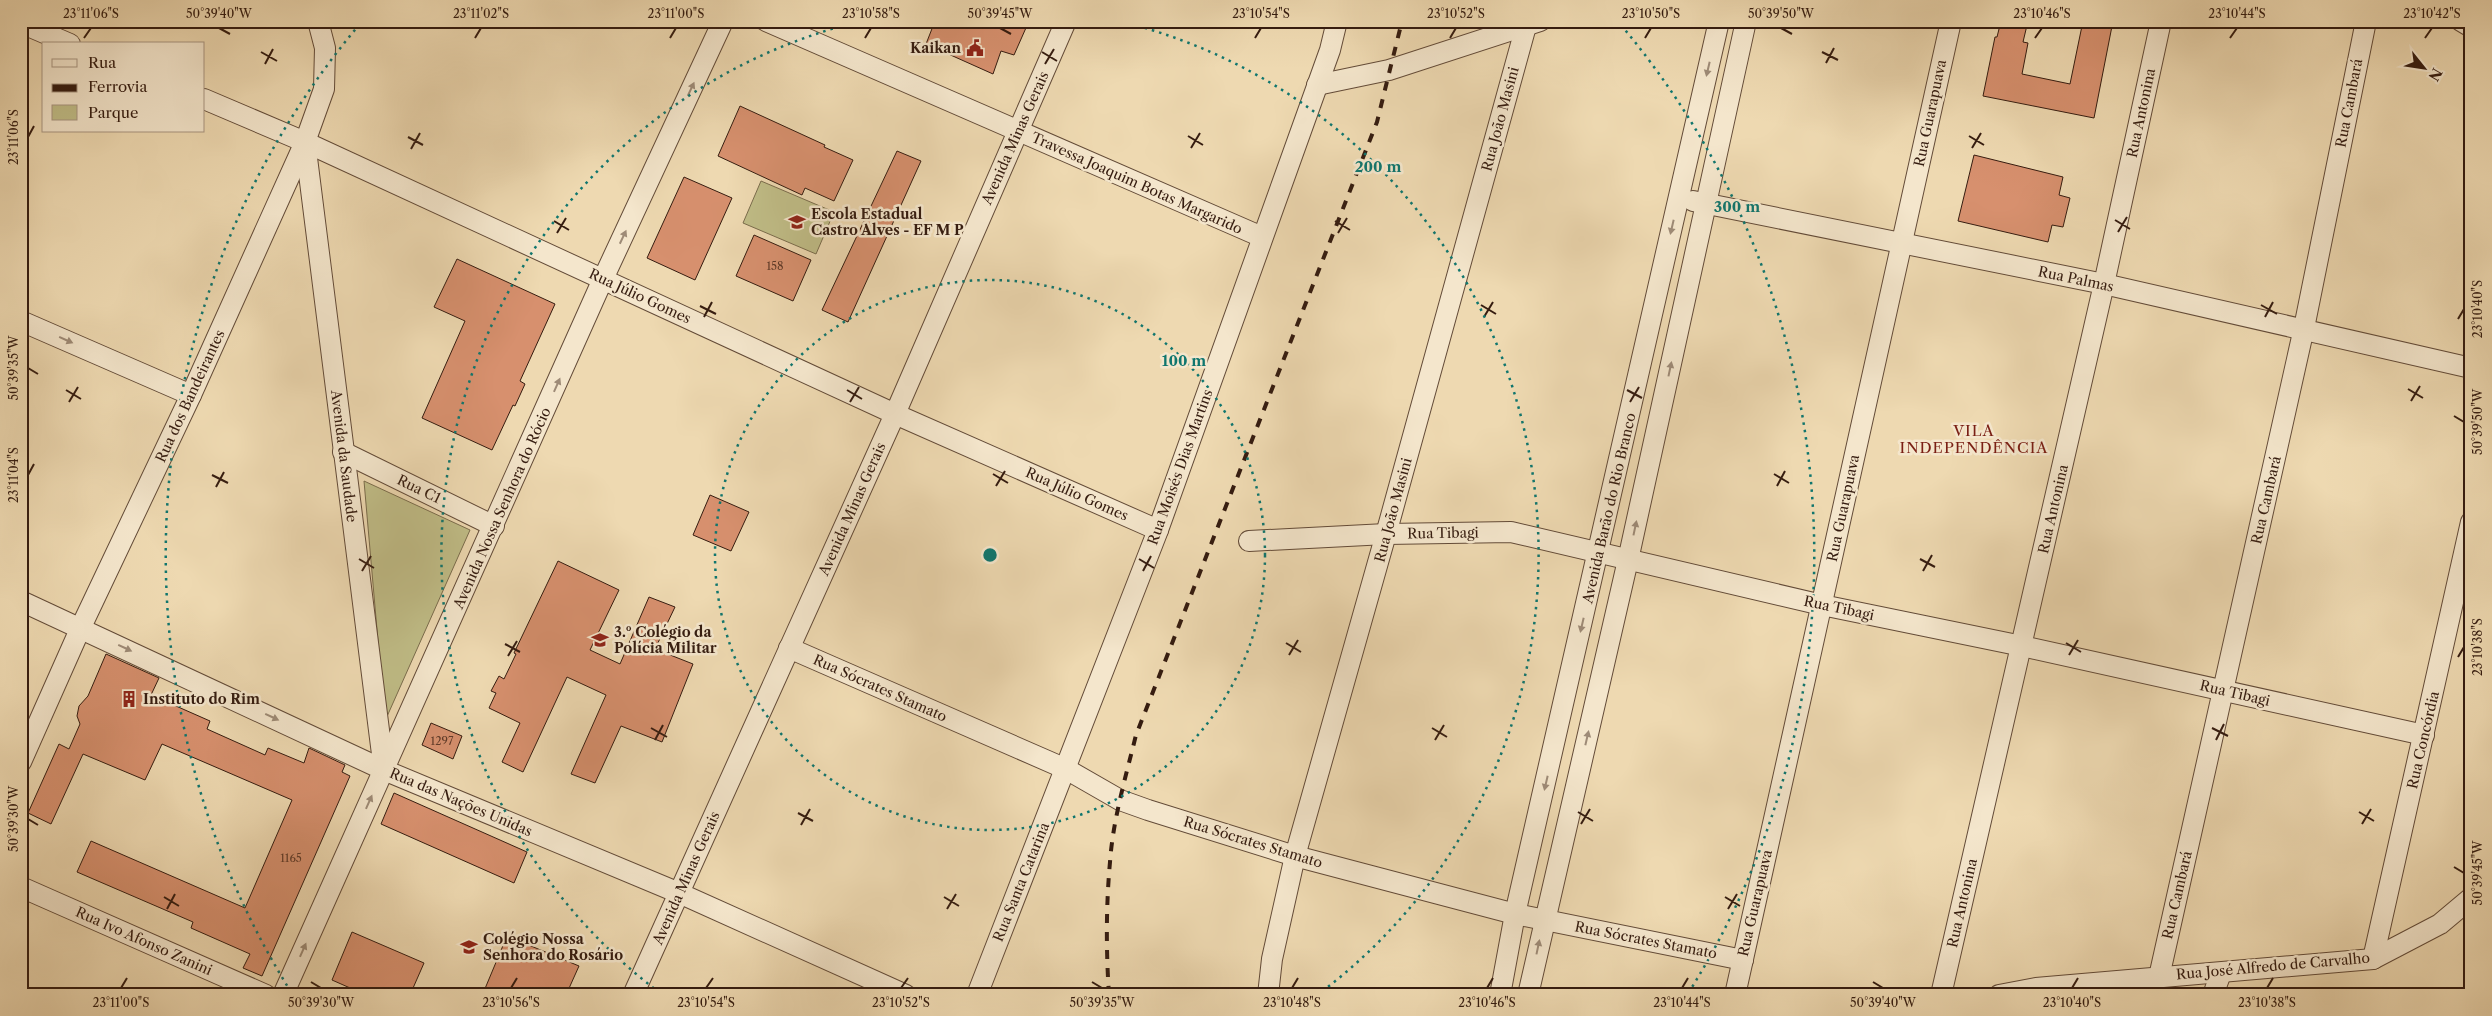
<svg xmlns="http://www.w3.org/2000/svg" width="2492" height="1016" viewBox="0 0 2492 1016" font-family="'Libre Caslon Text',serif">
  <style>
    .green { fill: #c0bd87; stroke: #7a6c4c }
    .building { fill: #d7906e; stroke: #351c10 }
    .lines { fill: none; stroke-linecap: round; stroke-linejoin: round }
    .minor-casing { stroke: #634b38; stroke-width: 22 }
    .minor { stroke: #f4e6cc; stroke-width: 20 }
    .rail { stroke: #351c10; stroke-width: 4; stroke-dasharray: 9 9; stroke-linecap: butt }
    .oneway { fill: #9e8b77 }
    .ticks { fill: none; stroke: #351c10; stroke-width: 2 }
    .ring { fill: none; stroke: #0f766e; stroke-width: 2.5; stroke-dasharray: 2.5 5 }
    .labels { text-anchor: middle; stroke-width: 5; stroke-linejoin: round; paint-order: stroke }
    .number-label { font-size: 11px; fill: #5e3928 }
    .poi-label { font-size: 14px; font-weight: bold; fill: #351c10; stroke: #f4e6cc; text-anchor: start }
    .street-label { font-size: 14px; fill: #351c10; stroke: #f4e6cc }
    .neighbourhood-label { font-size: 15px; letter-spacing: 1px; fill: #7a1f14; stroke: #f4e6cc }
    .centre { fill: #0f766e; stroke: #f4e6cc; stroke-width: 2.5 }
    .ring-label { font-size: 15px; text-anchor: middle; font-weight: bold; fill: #0f766e; stroke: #f4e6cc; stroke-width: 5; stroke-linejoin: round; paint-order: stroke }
    .neatline { fill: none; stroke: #351c10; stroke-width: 2 }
    .ticks-label { font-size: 12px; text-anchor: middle; fill: #351c10 }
  </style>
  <rect width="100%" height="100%" fill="#eed9b1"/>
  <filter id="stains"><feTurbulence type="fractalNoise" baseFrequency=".004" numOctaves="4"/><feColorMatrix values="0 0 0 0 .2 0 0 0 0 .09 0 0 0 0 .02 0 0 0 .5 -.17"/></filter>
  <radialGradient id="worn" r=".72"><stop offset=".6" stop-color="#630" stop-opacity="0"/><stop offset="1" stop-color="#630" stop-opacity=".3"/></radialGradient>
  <g class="green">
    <path d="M761 181 834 212 816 254 743 223Z"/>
    <path d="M364 481 470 530 385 721Z"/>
  </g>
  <g class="building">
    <path d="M935 21H1029L1014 55 1001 51 993 74 926 44Z"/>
    <path d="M2001 21H2028L2023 42 2028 43 2022 74 2070 84 2083 21H2113L2094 118 1983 96 1995 37H1997Z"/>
    <path d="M740 106 825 145 824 147 853 160 834 201 805 188 802 195 718 156Z"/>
    <path d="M897 151 921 161 848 322 822 310Z"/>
    <path d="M1974 155 2063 177 2059 195 2070 198 2063 227 2052 225 2048 242 1958 221Z"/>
    <path d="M684 177 732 198 695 280 647 258Z"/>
    <path d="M754 235 811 260 793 301 736 276Z"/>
    <path d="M457 259 555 304 520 381 525 384 515 406 513 405 492 450 422 418 465 321 434 307Z"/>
    <path d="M710 495 749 512 731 551 693 535Z"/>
    <path d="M558 561 619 590 590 650 620 664 649 597 675 607 655 649 693 664 662 742 621 726 595 783 571 774 606 695 567 677 523 772 502 762 520 723 489 708 496 693 491 691 499 676 504 679 516 654 514 653Z"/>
    <path d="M106 654 159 678 151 695 210 721 207 729 265 755 268 748 304 763 309 748 345 765 342 772 350 776 262 976 243 968 250 954 191 928 193 922 77 872 91 841 245 908 292 800 162 744 145 780 83 754 51 824 28 813 59 744 69 749 80 724 77 716 79 706 88 696Z"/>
    <path d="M431 723 462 736 453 759 422 745Z"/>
    <path d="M394 793 527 852 514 883 381 824Z"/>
    <path d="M352 932 424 963 410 995H366L332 980Z"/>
    <path d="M507 936 579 966 566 995H492L484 991Z"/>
  </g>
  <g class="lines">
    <g class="minor-casing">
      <g id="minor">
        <path d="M766 21 1262 237"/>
        <path d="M2461 21 2471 27"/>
        <path d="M21 23 70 44"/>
        <path d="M1317 85 1389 70 1540 21"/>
        <path d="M204 99 305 142 895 414 1158 530"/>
        <path d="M305 142 384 770"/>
        <path d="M1693 201 2104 284 2471 368"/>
        <path d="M21 321 191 395"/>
        <path d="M343 452 494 526"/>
        <path d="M1249 541 1386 534 1511 532 1822 605 2022 646 2424 735"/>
        <path d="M21 601 384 770 679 893 906 995"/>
        <path d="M789 648 1066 769 1120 800 1148 810 1295 856 1515 914 1743 960"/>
        <path d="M21 762 81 627 191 395 305 142 324 89 325 48 318 21"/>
        <path d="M21 887 266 995"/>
        <path d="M2373 959 2471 522"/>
        <path d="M2159 977 2304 328 2366 21"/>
        <path d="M283 995 603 279 723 21"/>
        <path d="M633 995 895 414 1066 21"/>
        <path d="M977 995 1158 530 1330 50 1337 21"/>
        <path d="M1268 995 1272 959 1295 856 1386 534 1526 26"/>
        <path d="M1500 995 1515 914 1719 21"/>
        <path d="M1528 995 1628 560 1746 21"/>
        <path d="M1735 995 1951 21"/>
        <path d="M1941 995 2104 284 2161 21"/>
        <path d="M1999 995 2036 988 2373 959 2440 924 2471 898"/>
        <path d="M2213 995 2221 973"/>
      </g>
    </g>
    <use href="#minor" class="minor"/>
    <path class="rail" d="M1109 995C1106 950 1106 906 1110 862 1113 819 1126 776 1136 735L1377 122 1402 21"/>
  </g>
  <defs><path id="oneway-solid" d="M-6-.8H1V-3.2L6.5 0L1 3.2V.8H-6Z" transform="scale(1.25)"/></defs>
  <g class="oneway">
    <use href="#oneway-solid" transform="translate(1708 69) rotate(103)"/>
    <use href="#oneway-solid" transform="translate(691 89) rotate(-65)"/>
    <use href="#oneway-solid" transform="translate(1672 227) rotate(103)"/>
    <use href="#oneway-solid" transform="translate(623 237) rotate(-65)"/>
    <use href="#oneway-solid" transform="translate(66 340) rotate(24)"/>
    <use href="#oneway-solid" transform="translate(1670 369) rotate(-78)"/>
    <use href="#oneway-solid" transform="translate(557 385) rotate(-66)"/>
    <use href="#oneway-solid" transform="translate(1635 528) rotate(-78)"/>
    <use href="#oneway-solid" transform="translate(1582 625) rotate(103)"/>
    <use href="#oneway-solid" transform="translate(125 648) rotate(25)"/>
    <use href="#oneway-solid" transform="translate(272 717) rotate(25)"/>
    <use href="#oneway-solid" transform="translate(1587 738) rotate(-77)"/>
    <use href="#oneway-solid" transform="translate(1546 783) rotate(103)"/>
    <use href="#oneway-solid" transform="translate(369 802) rotate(-66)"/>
    <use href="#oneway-solid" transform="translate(1538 947) rotate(-78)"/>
    <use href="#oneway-solid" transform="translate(303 950) rotate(-66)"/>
  </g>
  <path class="ticks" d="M219 28 230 34M1000 28 1011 34M1781 28 1792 34M84 38 91 28M475 38 481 28M670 38 676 28M865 38 871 28M1255 38 1261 28M1450 38 1456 28M1645 38 1651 28M2035 38 2042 28M2230 38 2237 28M2425 38 2432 28M261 52 277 61M1042 52 1057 61M1822 52 1838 60M1826 63 1834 48M265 64 273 49M1045 64 1054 49M1188 136 1203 145M1969 136 1984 145M28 137 34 126M408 137 423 145M1191 148 1200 133M1972 148 1981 133M411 149 420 133M2115 220 2130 229M554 221 569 230M1335 221 1350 230M2118 232 2127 217M557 233 566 218M1338 233 1347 218M1481 305 1496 314M2261 305 2277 314M700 306 716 314M704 317 712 302M1484 317 1493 302M2265 317 2273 302M2458 319 2464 309M28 368 38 374M2408 389 2423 398M66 390 81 399M847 390 862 399M1627 390 1642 398M2411 401 2420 386M69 402 78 387M850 402 859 387M1630 402 1639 387M2454 416 2464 422M993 474 1008 483M1774 474 1789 483M28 475 34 464M212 475 228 483M996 486 1005 471M1777 486 1785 471M216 487 224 472M359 559 374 568M1139 559 1154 568M1920 559 1935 567M362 571 371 556M1143 571 1151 556M1923 571 1932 555M1286 643 1301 652M2066 643 2081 652M505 644 520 652M1289 655 1298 640M2069 655 2078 640M508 656 517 641M2458 657 2464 647M651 728 667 737M1432 728 1447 737M2212 728 2228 736M655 740 663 725M1435 740 1444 725M2216 740 2224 724M1578 812 1593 821M2359 812 2374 821M798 813 813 821M28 819 38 825M1581 824 1590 809M2362 824 2371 809M801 825 810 809M2454 867 2464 873M164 897 179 906M944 897 959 906M1725 897 1740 906M167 909 175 894M947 909 956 894M1728 909 1737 894M311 982 321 988M1092 982 1102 988M1873 982 1883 988M121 988 127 978M511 988 517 978M706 988 713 978M901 988 908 978M1292 988 1298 978M1487 988 1493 978M1682 988 1688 978M2072 988 2078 978M2267 988 2273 978"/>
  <g class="ring">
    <circle cx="990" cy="555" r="275"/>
    <path d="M660 993A549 549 0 0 1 857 22M1123 22A549 549 0 0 1 1320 993"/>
    <path d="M291 992A824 824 0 0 1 359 25M1621 25A824 824 0 0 1 1689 992"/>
  </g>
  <defs>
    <g id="civic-bare" transform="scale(1.35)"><path d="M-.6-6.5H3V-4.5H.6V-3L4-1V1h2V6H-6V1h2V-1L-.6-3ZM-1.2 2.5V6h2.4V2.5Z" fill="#8f2418" stroke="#f4e6cc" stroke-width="2.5" paint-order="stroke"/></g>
    <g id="school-bare" transform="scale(1.35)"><path d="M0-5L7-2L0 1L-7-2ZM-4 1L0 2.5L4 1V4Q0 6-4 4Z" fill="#8f2418" stroke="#f4e6cc" stroke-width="2.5" paint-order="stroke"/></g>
    <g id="building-bare" transform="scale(1.35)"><path d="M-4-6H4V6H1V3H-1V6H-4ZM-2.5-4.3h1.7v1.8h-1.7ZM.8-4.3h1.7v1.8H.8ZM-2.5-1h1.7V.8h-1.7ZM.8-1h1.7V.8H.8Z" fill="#8f2418" stroke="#f4e6cc" stroke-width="2.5" paint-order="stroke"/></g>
  </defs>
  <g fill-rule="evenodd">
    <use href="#civic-bare" x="975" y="48"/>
    <use href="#school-bare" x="797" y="222"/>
    <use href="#school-bare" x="600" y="640"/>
    <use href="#building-bare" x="129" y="699"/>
    <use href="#school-bare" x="469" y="947"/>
  </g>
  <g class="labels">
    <g class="number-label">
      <text x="775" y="270">158</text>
      <text x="442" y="745">1297</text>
      <text x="291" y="862">1165</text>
    </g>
    <g class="poi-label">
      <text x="961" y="53" text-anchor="end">Kaikan</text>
      <text x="811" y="219">Escola Estadual<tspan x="811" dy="16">Castro Alves - EF M P</tspan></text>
      <text x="614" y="637">3.º Colégio da<tspan x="614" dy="16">Polícia Militar</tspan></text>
      <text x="143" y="704">Instituto do Rim</text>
      <text x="483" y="944">Colégio Nossa<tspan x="483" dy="16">Senhora do Rosário</tspan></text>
    </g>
    <g class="street-label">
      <text transform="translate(2349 103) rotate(-79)" y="5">Rua Cambará</text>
      <text transform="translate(1930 113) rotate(-78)" y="5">Rua Guarapuava</text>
      <text transform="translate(2141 113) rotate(-78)" y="5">Rua Antonina</text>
      <text transform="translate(1500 119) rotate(-75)" y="5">Rua João Masini</text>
      <text transform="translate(1015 138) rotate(-66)" y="5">Avenida Minas Gerais</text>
      <text transform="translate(1137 183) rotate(24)" y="5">Travessa Joaquim Botas Margarido</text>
      <text transform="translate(2076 279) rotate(12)" y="5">Rua Palmas</text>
      <text transform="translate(640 296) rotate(25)" y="5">Rua Júlio Gomes</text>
      <text transform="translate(190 396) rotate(-65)" y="5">Rua dos Bandeirantes</text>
      <text transform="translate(344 456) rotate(83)" y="5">Avenida da Saudade</text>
      <text transform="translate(1180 467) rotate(-70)" y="5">Rua Moisés Dias Martins</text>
      <text transform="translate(419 489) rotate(26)" y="5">Rua C1</text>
      <text transform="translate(1077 494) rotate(24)" y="5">Rua Júlio Gomes</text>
      <text transform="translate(2266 500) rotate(-77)" y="5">Rua Cambará</text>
      <text transform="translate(502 508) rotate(-66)" y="5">Avenida Nossa Senhora do Rócio</text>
      <text transform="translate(1609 508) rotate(-77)" y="5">Avenida Barão do Rio Branco</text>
      <text transform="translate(1843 508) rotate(-78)" y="5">Rua Guarapuava</text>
      <text transform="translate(852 509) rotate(-66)" y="5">Avenida Minas Gerais</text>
      <text transform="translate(2053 509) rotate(-77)" y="5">Rua Antonina</text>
      <text transform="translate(1393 510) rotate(-75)" y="5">Rua João Masini</text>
      <text transform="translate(1443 533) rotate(-1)" y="5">Rua Tibagi</text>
      <text transform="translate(1839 608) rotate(12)" y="5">Rua Tibagi</text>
      <text transform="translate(880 688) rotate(24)" y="5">Rua Sócrates Stamato</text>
      <text transform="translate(2235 693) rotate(13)" y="5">Rua Tibagi</text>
      <text transform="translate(2423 740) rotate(-77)" y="5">Rua Concórdia</text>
      <text transform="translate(461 802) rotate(23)" y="5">Rua das Nações Unidas</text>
      <text transform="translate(1253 842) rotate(17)" y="5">Rua Sócrates Stamato</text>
      <text transform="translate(686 878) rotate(-66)" y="5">Avenida Minas Gerais</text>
      <text transform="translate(1021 882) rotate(-68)" y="5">Rua Santa Catarina</text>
      <text transform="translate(2177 895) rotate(-77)" y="5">Rua Cambará</text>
      <text transform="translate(1755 903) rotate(-77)" y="5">Rua Guarapuava</text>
      <text transform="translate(1962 903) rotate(-77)" y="5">Rua Antonina</text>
      <text transform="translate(1646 940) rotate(11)" y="5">Rua Sócrates Stamato</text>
      <text transform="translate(144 941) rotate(24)" y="5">Rua Ivo Afonso Zanini</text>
      <text transform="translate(2273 966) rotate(-5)" y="5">Rua José Alfredo de Carvalho</text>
    </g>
    <g class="neighbourhood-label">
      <text x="1974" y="436">VILA<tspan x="1974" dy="17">INDEPENDÊNCIA</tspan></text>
    </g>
  </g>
  <circle cx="990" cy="555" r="8" class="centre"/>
  <g class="ring-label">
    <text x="1378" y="172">200 m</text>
    <text x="1737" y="212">300 m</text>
    <text x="1184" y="366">100 m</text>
  </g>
  <rect width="2492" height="1016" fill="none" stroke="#eed9b1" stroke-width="55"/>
  <rect x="42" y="42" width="162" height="90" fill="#f4e6cc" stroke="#a89581"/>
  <rect x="52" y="59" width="25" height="8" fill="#f4e6cc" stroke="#a89581"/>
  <text x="88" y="68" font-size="15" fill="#351c10">Rua</text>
  <rect x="52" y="84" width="25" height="8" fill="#351c10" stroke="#a89581"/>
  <text x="88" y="92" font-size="15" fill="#351c10">Ferrovia</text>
  <rect x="52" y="105" width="25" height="15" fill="#c0bd87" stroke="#a89581"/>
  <text x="88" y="118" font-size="15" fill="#351c10">Parque</text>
  <g transform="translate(2424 68) rotate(120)" stroke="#f4e6cc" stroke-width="4" paint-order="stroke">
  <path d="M0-4L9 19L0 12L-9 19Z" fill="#351c10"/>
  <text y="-8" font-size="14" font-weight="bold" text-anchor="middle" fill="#351c10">N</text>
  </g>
  <rect x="28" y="28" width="2436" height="960" class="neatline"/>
  <g class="ticks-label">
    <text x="91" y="18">23°11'06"S</text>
    <text x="219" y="18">50°39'40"W</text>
    <text x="481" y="18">23°11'02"S</text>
    <text x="676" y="18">23°11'00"S</text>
    <text x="871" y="18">23°10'58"S</text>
    <text x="1000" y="18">50°39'45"W</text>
    <text x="1261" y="18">23°10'54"S</text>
    <text x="1456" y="18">23°10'52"S</text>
    <text x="1651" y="18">23°10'50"S</text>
    <text x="1781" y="18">50°39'50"W</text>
    <text x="2042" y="18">23°10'46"S</text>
    <text x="2237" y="18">23°10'44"S</text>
    <text x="2432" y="18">23°10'42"S</text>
    <text transform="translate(14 137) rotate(-90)" y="4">23°11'06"S</text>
    <text transform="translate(2478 309) rotate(-90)" y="4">23°10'40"S</text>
    <text transform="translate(14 368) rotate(-90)" y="4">50°39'35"W</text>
    <text transform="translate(2478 422) rotate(-90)" y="4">50°39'50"W</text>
    <text transform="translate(14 475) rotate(-90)" y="4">23°11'04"S</text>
    <text transform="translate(2478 647) rotate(-90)" y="4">23°10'38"S</text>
    <text transform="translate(14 819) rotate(-90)" y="4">50°39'30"W</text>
    <text transform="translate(2478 873) rotate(-90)" y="4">50°39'45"W</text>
    <text x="121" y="1007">23°11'00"S</text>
    <text x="321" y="1007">50°39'30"W</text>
    <text x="511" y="1007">23°10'56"S</text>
    <text x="706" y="1007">23°10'54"S</text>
    <text x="901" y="1007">23°10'52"S</text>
    <text x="1102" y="1007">50°39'35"W</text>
    <text x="1292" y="1007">23°10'48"S</text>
    <text x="1487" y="1007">23°10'46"S</text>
    <text x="1682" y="1007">23°10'44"S</text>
    <text x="1883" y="1007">50°39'40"W</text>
    <text x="2072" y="1007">23°10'40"S</text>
    <text x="2267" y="1007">23°10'38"S</text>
  </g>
  <rect width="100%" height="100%" filter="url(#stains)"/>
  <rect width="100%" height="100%" fill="url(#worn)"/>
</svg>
